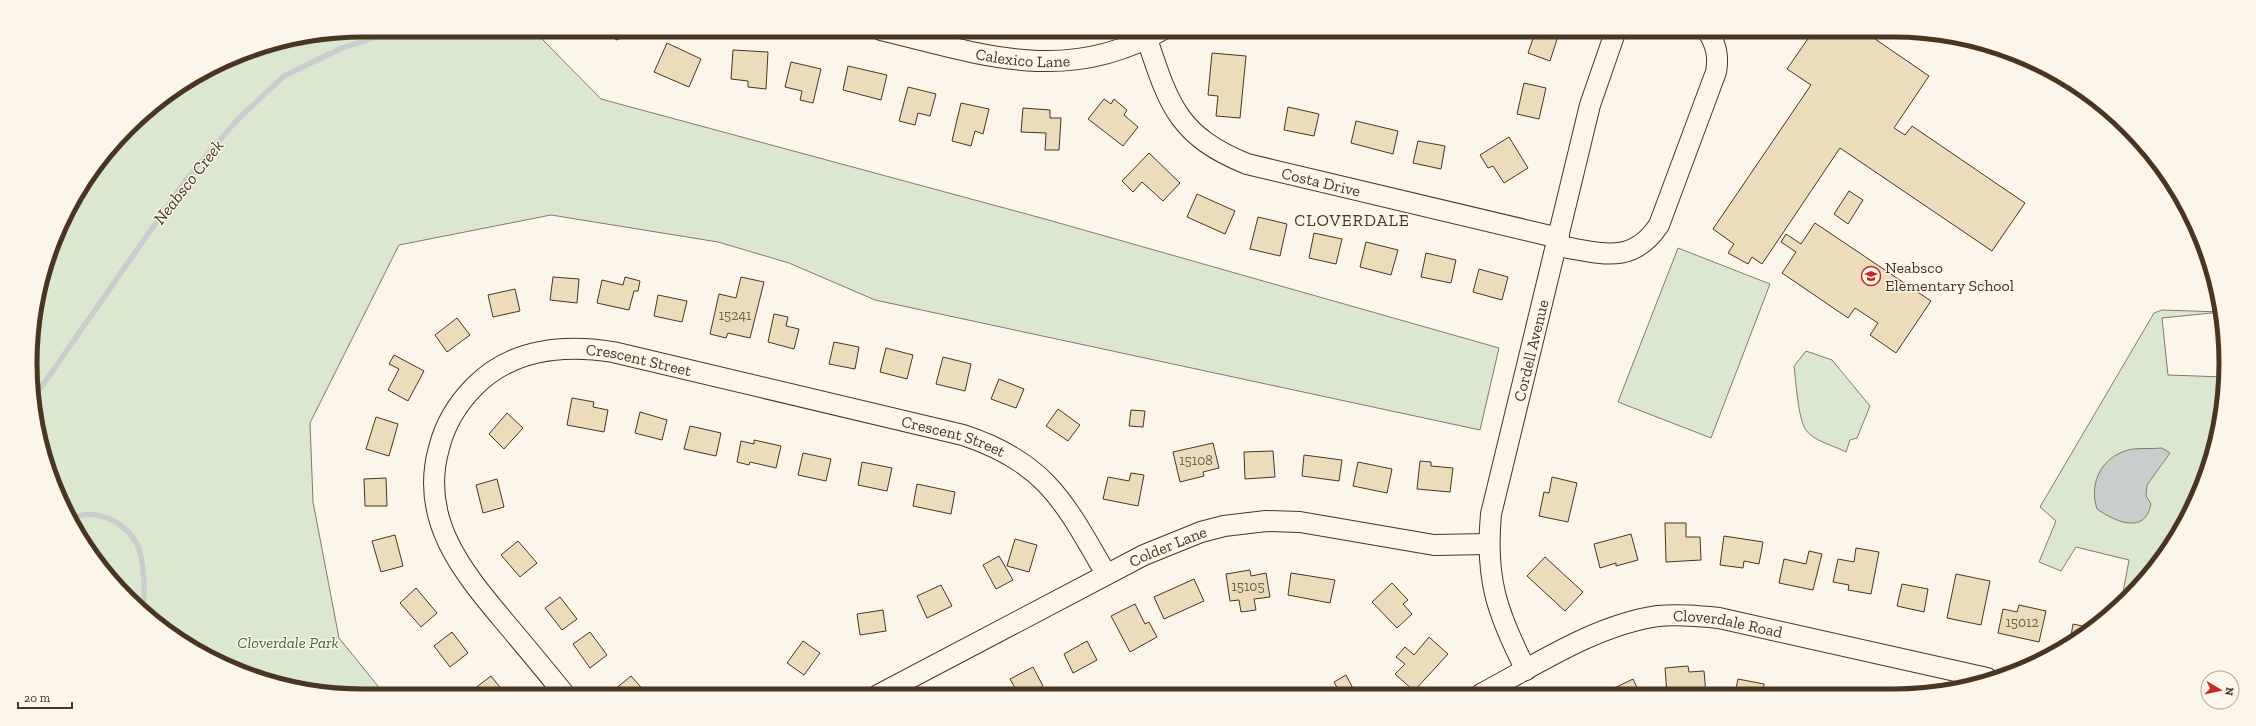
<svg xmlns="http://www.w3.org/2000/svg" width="2256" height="726" viewBox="0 0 2256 726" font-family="'Zilla Slab',serif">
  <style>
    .green { fill: #dce7d0; stroke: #887966 }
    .water { fill: #c9cecd; stroke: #887966 }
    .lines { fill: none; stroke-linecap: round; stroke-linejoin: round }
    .stream { stroke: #c9cecd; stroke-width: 5.5 }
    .building { fill: #ecdcbc; stroke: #4a3520 }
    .minor-casing { stroke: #4a3520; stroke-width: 22 }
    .minor { stroke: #fbf6e9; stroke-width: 20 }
    .fence { stroke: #4a3520; stroke-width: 1; stroke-dasharray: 5 2; stroke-linecap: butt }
    .labels { text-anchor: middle; stroke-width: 3; stroke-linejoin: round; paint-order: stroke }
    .number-label { font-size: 14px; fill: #725f47 }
    .street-label { font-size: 16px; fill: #4a3520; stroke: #fbf6e9 }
    .poi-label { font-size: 16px; fill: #4a3520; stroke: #fbf6e9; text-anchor: start }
    .park-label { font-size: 16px; font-style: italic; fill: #436837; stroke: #fbf6e9 }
    .water-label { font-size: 17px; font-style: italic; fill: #4a3520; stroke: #fbf6e9 }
    .neighbourhood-label { font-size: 17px; letter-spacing: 1px; fill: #4a3520; stroke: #fbf6e9 }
    .rim { fill: none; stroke: #4a3520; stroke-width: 5 }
  </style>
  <rect width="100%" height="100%" fill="#fbf6e9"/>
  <g class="green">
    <path d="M363 30H545L543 40 601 99 1045 219 1499 348 1480 430 875 300 789 263 718 242 551 215 399 245 310 423 313 502 339 638 386 696H363L298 690 236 671 178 640 128 599 86 548 41 449 31 385 33 320 64 216 99 160 143 113 236 55 298 36Z"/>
    <path d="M1678 248 1770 284 1711 438 1618 402Z"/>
    <path d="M2162 310 2221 312 2162 318 2168 375 2225 377 2220 428 2181 530 2121 603 2129 560 2076 547 2061 571 2039 562 2056 521 2040 507 2154 313Z"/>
    <path d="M1806 351 1832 360 1870 406 1857 438 1850 440 1846 452C1835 446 1813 441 1806 430 1798 419 1796 381 1794 366Z"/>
  </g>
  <path class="water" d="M2162 448 2170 453 2147 485 2146 496 2151 504C2145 535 2116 522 2097 509 2088 482 2103 454 2133 449 2143 448 2152 449 2162 448Z"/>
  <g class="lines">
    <g class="stream">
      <path d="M33 399 185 181 237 120 284 76 342 48 399 30"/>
      <path d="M73 519C95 505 131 525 139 549 144 566 146 593 142 610"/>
    </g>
  </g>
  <g class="building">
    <path d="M612 30H644L616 40Z"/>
    <path d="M1270 30H1278L1274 34Z"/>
    <path d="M1536 30H1551L1559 33 1550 61 1528 53Z"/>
    <path d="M1814 30H1862L1929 76 1894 128 1905 135 1912 126 2025 203 1992 251 1840 148 1762 264 1752 257 1748 264 1728 253 1734 244 1713 229 1811 85 1787 69Z"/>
    <path d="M667 43 701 59 689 87 654 72Z"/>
    <path d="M733 50 768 52 766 89 748 87V81L731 79Z"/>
    <path d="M1212 53 1246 56 1240 118 1216 116 1218 96 1208 95Z"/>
    <path d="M791 62 821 69 813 103 800 100 802 91 785 87Z"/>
    <path d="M848 66 887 75 881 100 843 90Z"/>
    <path d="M1524 83 1546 88 1539 119 1517 114Z"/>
    <path d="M908 87 936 94 930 116 918 113 915 125 899 121Z"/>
    <path d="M1104 99 1111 104 1114 99 1127 110 1124 115 1138 127 1123 146 1088 119Z"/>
    <path d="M961 103 989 109 983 134 975 131 971 146 952 141Z"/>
    <path d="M1288 107 1319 114 1314 136 1284 130Z"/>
    <path d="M1023 108 1050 110V118H1061L1059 150H1045L1046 133 1021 132Z"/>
    <path d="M1356 121 1398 131 1393 154 1351 143Z"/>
    <path d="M1509 137 1528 168 1504 183 1493 166 1488 168 1480 155Z"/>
    <path d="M1418 141 1445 146 1441 169 1413 163Z"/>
    <path d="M1149 153 1180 183 1163 201 1142 182 1133 192 1122 181Z"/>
    <path d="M1849 191 1863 200 1848 224 1834 214Z"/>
    <path d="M1197 194 1235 211 1225 234 1187 217Z"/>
    <path d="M1258 217 1287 224 1280 256 1250 249Z"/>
    <path d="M1815 223 1931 301 1896 353 1870 335 1878 323 1855 308 1848 318 1782 273 1796 252 1781 242 1786 234 1801 244Z"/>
    <path d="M1314 233 1342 239 1336 264 1309 258Z"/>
    <path d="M1366 242 1398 250 1391 275 1360 267Z"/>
    <path d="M1426 253 1456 260 1451 283 1421 277Z"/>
    <path d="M1479 269 1508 277 1502 300 1473 292Z"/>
    <path d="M553 277 579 279 577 303 550 300Z"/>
    <path d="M625 277 640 281 638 291H634L629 310 597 303 602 280 623 285Z"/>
    <path d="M741 277 764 282 750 338 728 333 726 338 710 334 719 294 736 298Z"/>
    <path d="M515 289 520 311 493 317 488 295Z"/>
    <path d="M658 295 687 301 682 322 654 316Z"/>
    <path d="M774 314 788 317 786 326 799 329 794 349 768 342Z"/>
    <path d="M457 318 470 335 447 352 435 335Z"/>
    <path d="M834 342 859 347 855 369 829 364Z"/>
    <path d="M886 348 913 355 907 379 880 372Z"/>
    <path d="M394 355 424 371 408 401 388 390 399 369 389 364Z"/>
    <path d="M943 357 971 364 965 391 936 384Z"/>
    <path d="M999 379 1024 389 1016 408 991 399Z"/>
    <path d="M572 398 594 402 593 407 608 410 604 432 567 425Z"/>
    <path d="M1058 409 1080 425 1068 441 1046 426Z"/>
    <path d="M1131 410 1145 411 1143 427 1129 426Z"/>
    <path d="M640 412 667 420 662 440 635 433Z"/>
    <path d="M507 413 523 428 504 449 489 434Z"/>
    <path d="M376 417 398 424 389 456 366 449Z"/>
    <path d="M690 426 721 433 716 456 684 449Z"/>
    <path d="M754 440 781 446 776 468 750 462 749 465 737 462 741 441 754 444Z"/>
    <path d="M1213 443 1219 468 1203 472 1204 476 1180 482 1173 452Z"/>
    <path d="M1273 451 1275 477 1245 479 1244 452Z"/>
    <path d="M803 453 831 459 826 481 798 475Z"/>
    <path d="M1304 455 1342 460 1339 481 1302 476Z"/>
    <path d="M1420 461 1431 462V466L1453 468 1450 492 1417 489Z"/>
    <path d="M862 462 892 468 887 491 858 485Z"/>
    <path d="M1358 462 1392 469 1387 493 1353 486Z"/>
    <path d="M1131 473 1144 475 1138 506 1103 499 1108 477 1129 481Z"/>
    <path d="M1552 477 1577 483 1568 522 1539 516 1544 492 1549 493Z"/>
    <path d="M386 478 387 506H365L364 479Z"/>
    <path d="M497 479 504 507 483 513 476 485Z"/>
    <path d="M917 484 955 492 951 514 913 506Z"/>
    <path d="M1665 523H1686V537H1700L1701 560 1666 562Z"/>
    <path d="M1631 534 1638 560 1616 566V563L1600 568 1594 544Z"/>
    <path d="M395 535 403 566 381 572 372 541Z"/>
    <path d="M1724 536 1763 542 1759 564 1744 561 1743 568 1720 565Z"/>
    <path d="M1015 539 1037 545 1029 572 1007 566Z"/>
    <path d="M518 541 537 563 520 577 501 555Z"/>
    <path d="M1856 548 1879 552 1871 594 1848 590 1849 585 1833 582 1838 559 1854 562Z"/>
    <path d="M1809 551 1822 554 1813 590 1779 583 1784 559 1806 564Z"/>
    <path d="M999 556 1013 580 996 589 983 565Z"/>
    <path d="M1545 557 1583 592 1565 611 1527 576Z"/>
    <path d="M1250 570 1251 576 1266 573 1270 597 1254 599 1256 610 1241 612 1239 600 1230 601 1226 574Z"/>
    <path d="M1291 573 1335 580 1330 603 1288 595Z"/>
    <path d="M1956 574 1990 581 1981 625 1947 618Z"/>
    <path d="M1194 579 1204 601 1164 619 1154 597Z"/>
    <path d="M1392 583 1408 600 1403 604 1412 614 1397 628 1372 602Z"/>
    <path d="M1902 584 1928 589 1924 612 1897 606Z"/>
    <path d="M941 585 952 606 927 618 917 596Z"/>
    <path d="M416 588 437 613 421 627 400 603Z"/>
    <path d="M560 597 577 619 562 630 545 608Z"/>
    <path d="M1135 604 1145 624 1149 622 1157 637 1130 652 1111 616Z"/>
    <path d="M2019 605 2046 611 2039 642 1998 633 2003 609 2017 612Z"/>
    <path d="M883 610 886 631 860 635 857 614Z"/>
    <path d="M2073 624 2091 628 2070 642Z"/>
    <path d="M452 632 468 653 450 667 434 646Z"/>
    <path d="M590 632 607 655 590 668 573 644Z"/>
    <path d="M1429 637 1448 654 1414 691 1395 674 1405 664 1396 657 1405 647 1414 655Z"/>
    <path d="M803 641 820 653 804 675 787 663Z"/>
    <path d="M1087 641 1097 660 1073 673 1064 654Z"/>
    <path d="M1688 666 1689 672 1704 671 1706 694H1667L1665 668Z"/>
    <path d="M1033 667 1043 686 1028 695H1019L1010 679Z"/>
    <path d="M1346 675 1356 694H1332L1339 691 1334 682Z"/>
    <path d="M491 676 507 696H479L474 689Z"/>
    <path d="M631 676 648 695 619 696 614 690Z"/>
    <path d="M1633 679 1640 694H1602Z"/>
    <path d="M1738 679 1764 684 1763 693H1735Z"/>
  </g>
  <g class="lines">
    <g class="minor-casing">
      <g id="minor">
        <path id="s1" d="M881 30C980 54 1066 86 1162 30"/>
        <path id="s2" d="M1147 39C1169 105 1178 136 1247 164L1559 238"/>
        <path d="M1557 246C1599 252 1631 267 1659 225L1716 72C1719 56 1716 44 1707 30"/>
        <path id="s3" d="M1526 670C1497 613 1485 579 1491 514L1590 105 1616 30"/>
        <path id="s4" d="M1481 694C1536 665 1595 625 1658 616 1679 614 1699 616 1719 618L1987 678"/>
        <path id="s5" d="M878 695 1144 555 1201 532 1224 526 1266 521 1300 522 1434 545 1488 544"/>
        <path id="s6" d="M566 696C546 671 525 646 504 621 462 571 419 519 439 448 445 424 457 404 475 386 512 349 563 344 613 352L963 435C1046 462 1065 503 1106 574"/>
      </g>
    </g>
    <use href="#minor" class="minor"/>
    <path class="fence" d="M364 688 373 696"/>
  </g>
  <defs>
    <g id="school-ring" transform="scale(1)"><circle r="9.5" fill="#fbf6e9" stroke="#c62828" stroke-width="1.5"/><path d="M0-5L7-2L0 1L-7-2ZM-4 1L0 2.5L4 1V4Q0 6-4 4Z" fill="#c62828"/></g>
  </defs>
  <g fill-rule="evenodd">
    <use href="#school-ring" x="1871" y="276"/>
  </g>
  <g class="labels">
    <g class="number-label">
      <text x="735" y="320">15241</text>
      <text x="1196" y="465">15108</text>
      <text x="1248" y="591">15105</text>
      <text x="2022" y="627">15012</text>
    </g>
    <g class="street-label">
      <text dy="6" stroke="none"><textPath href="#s1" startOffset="145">Calexico Lane</textPath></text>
      <text dy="6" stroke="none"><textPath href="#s2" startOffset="244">Costa Drive</textPath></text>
      <text dy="6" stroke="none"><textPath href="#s3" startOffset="331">Cordell Avenue</textPath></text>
      <text dy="6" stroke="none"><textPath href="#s6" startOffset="538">Crescent Street</textPath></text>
      <text dy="6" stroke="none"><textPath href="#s6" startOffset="862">Crescent Street</textPath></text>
      <text dy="6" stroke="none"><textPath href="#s5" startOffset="326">Colder Lane</textPath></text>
      <text dy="6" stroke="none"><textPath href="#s4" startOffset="265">Cloverdale Road</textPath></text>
    </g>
    <g class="poi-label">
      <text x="1885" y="273">Neabsco<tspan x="1885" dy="18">Elementary School</tspan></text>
    </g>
    <g class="park-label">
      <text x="288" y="648">Cloverdale Park</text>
    </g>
    <g class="water-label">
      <text transform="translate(188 182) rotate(-52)" y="6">Neabsco Creek</text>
    </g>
    <g class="neighbourhood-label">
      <text x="1352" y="226">CLOVERDALE</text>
    </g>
  </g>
  <path d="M0 0H2256V726H0ZM363 37H1893A326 326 0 0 1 2219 363V363A326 326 0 0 1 1893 689H363A326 326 0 0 1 37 363V363A326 326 0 0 1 363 37Z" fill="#fbf6e9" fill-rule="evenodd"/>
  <path class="rim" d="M363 37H1893A326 326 0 0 1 2219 363V363A326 326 0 0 1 1893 689H363A326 326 0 0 1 37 363V363A326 326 0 0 1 363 37Z"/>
  <g transform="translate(2220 690) rotate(99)"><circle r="19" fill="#fbf6e9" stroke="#b4a999"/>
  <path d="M0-3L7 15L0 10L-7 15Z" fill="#c62828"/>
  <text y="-6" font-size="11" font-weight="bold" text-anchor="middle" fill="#4a3520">N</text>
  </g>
  <path d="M18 702v6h54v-6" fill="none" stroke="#4a3520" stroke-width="2"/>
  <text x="24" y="702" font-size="12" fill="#4a3520" stroke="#fbf6e9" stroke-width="3" paint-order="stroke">20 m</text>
</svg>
